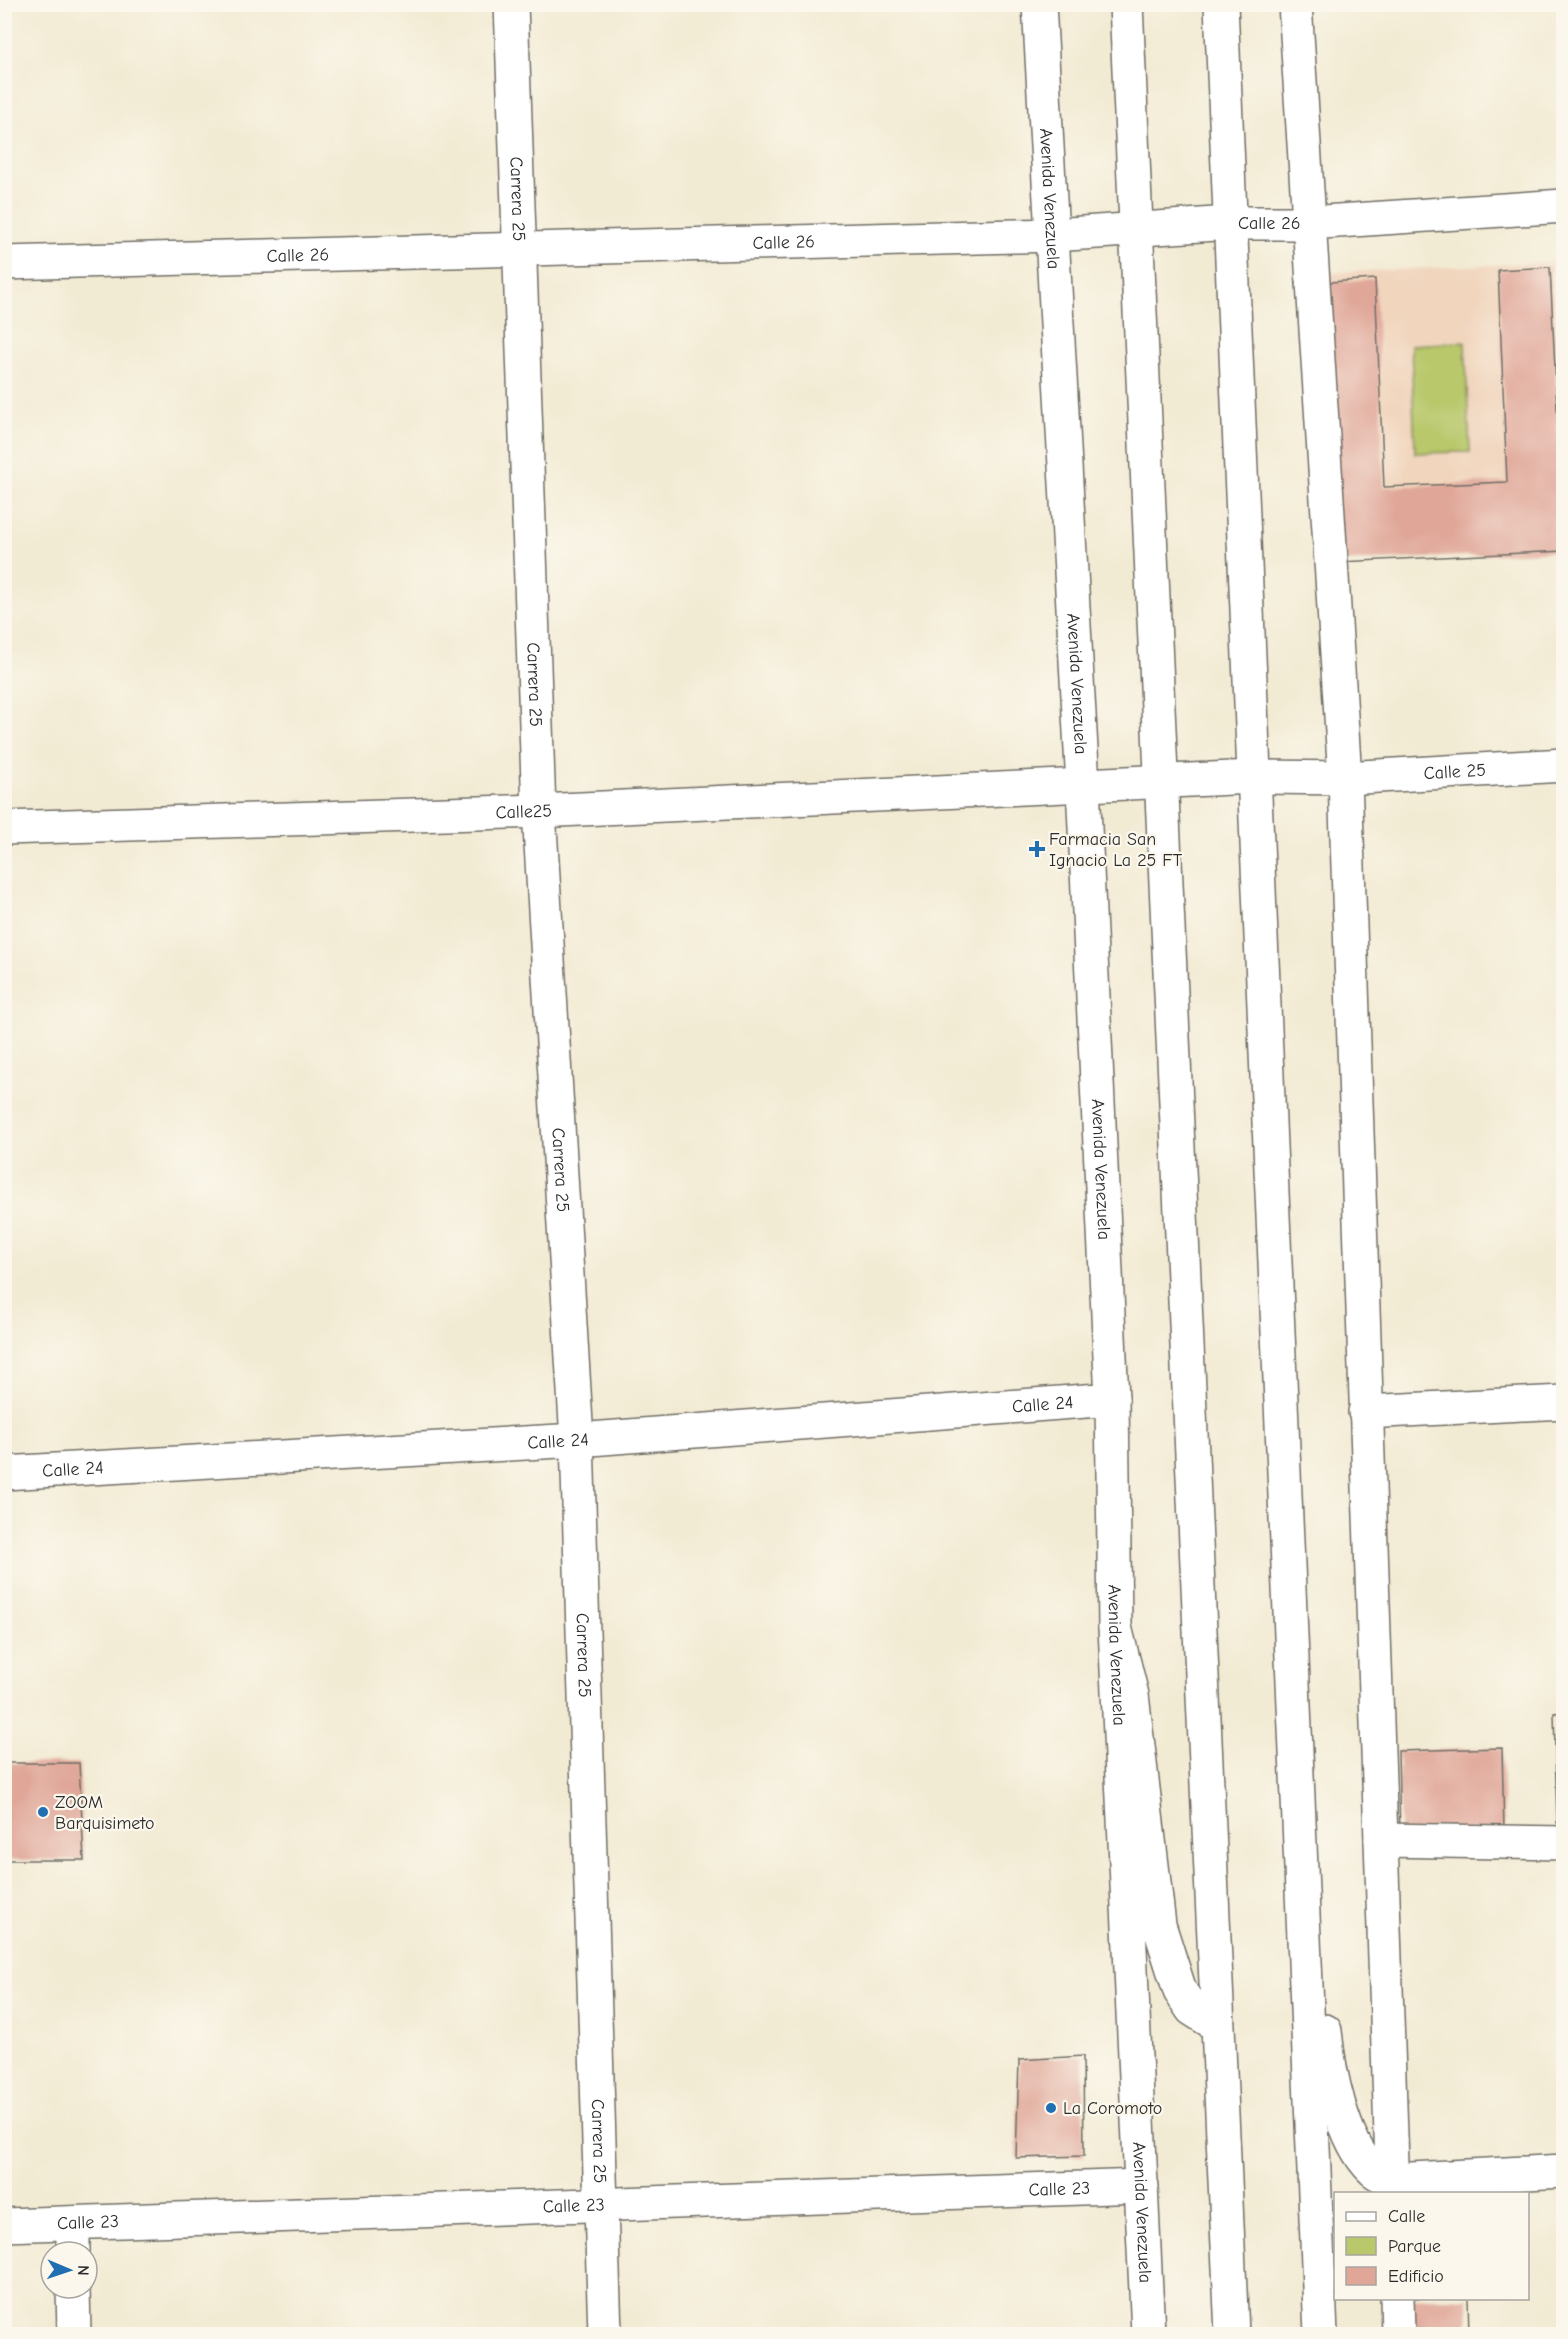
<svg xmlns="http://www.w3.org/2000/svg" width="1568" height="2339" viewBox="0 0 1568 2339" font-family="'Comic Neue',sans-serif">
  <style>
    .built { fill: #f1d5bd }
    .green { fill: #b8c86b; stroke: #727a4b; stroke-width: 1.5 }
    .building { fill: #e0a799 }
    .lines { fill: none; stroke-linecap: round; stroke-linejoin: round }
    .minor-casing { stroke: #716e66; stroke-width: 36 }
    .tertiary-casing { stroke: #716e66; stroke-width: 36 }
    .minor { stroke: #fff; stroke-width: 33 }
    .tertiary { stroke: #fff; stroke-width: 33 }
    .poi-dot { fill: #1f6fb2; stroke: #fbf7ec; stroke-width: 2 }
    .labels { text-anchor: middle; stroke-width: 4.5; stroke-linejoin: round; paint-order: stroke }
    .street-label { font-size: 18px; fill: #2b2b2b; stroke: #fbf7ec }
    .poi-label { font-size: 18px; fill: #2b2b2b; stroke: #fbf7ec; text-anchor: start }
  </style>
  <rect width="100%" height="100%" fill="#fbf7ec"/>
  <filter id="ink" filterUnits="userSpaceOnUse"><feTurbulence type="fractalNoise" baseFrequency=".0167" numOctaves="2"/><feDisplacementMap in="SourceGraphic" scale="12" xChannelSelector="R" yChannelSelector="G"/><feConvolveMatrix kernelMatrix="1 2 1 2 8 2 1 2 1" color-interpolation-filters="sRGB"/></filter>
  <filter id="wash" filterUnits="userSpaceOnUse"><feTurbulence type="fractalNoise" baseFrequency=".008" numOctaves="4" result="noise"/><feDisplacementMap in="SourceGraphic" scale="24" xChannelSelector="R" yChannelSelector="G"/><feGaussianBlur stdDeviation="1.35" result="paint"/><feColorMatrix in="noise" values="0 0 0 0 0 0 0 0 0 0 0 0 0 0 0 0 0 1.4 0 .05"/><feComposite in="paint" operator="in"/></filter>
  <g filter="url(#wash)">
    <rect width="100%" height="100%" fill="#f2ebd4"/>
    <path class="built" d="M1552 262 1563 551 1340 562 1326 273Z"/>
    <path class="green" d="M1465 342 1470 452 1415 453 1411 345Z"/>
    <g id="blocks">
      <g class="building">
        <path d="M1550 267 1564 551 1340 562 1330 282 1375 279 1384 487 1507 482 1498 270Z"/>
        <path d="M1564 1712V1823H1557L1554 1713Z"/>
        <path d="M1502 1748 1504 1830 1400 1833 1398 1751Z"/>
        <path d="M4 1763H79L84 1860H4Z"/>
        <path d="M1083 2056 1084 2156 1016 2158 1019 2060Z"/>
        <path d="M1411 2298H1468L1469 2334H1412Z"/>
      </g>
    </g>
  </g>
  <g filter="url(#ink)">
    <use href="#blocks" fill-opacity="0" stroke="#716e66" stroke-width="1.5"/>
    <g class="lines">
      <g class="minor-casing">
        <g id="minor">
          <path id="s1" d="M511 4 539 811 577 1440 605 2334"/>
          <path id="s2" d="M1039 4 1083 785 1112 1399 1115 1627 1148 2334"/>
          <path d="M1295 4 1345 778 1393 2194"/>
          <path id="s3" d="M4 263 1053 235 1230 223H1308L1564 206"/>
          <path id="s4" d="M4 828 539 811 1253 777 1345 778 1564 765"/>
          <path d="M1365 1412 1564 1402"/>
          <path id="s5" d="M4 1473 577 1440 1112 1399"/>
          <path d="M1381 1840 1564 1843"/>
          <path d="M1392 2180 1564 2171"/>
          <path d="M73 2223V2252"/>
          <path id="s6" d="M4 2225 1142 2186"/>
          <path d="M73 2288 74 2334"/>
          <path d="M1397 2298 1398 2334"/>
        </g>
      </g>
      <g class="tertiary-casing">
        <g id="tertiary">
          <path d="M1126 4 1232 2334"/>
          <path d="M1221 4 1321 2334"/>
          <path d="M1115 1627 1132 1695 1159 1925 1180 1991 1192 2009 1217 2025"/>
          <path d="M1325 2031C1329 2072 1342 2140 1372 2169 1377 2175 1386 2177 1392 2180"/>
        </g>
      </g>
      <use href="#minor" class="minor"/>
      <use href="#tertiary" class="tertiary"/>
    </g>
  </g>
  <g class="poi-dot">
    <path d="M1034 840h6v6h6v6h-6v6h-6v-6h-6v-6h6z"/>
    <circle cx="43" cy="1812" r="6"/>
    <circle cx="1051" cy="2108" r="6"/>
  </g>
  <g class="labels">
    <g class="street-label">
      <text dy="6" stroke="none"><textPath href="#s1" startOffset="195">Carrera 25</textPath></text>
      <text dy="6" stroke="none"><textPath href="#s2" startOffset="195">Avenida Venezuela</textPath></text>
      <text dy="6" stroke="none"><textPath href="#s3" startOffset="1266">Calle 26</textPath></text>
      <text dy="6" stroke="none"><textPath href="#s3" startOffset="780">Calle 26</textPath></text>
      <text dy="6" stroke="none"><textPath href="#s3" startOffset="294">Calle 26</textPath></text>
      <text dy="6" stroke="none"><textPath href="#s1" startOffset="681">Carrera 25</textPath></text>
      <text dy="6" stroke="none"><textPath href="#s2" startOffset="681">Avenida Venezuela</textPath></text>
      <text dy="6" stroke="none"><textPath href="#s4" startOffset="1452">Calle 25</textPath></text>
      <text dy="6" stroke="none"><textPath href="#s4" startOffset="520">Calle25</textPath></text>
      <text dy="6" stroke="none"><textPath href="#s1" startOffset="1167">Carrera 25</textPath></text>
      <text dy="6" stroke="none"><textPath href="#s2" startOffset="1167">Avenida Venezuela</textPath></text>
      <text dy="6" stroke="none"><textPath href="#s5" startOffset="1041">Calle 24</textPath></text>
      <text dy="6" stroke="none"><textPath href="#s5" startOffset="555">Calle 24</textPath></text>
      <text dy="6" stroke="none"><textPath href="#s5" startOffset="69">Calle 24</textPath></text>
      <text dy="6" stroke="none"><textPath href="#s1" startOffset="1653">Carrera 25</textPath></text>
      <text dy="6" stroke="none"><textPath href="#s2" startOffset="1653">Avenida Venezuela</textPath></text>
      <text dy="6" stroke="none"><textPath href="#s1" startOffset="2139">Carrera 25</textPath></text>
      <text dy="6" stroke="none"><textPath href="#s6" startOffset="1056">Calle 23</textPath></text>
      <text dy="6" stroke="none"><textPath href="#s6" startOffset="570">Calle 23</textPath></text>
      <text dy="6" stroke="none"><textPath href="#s2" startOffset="2211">Avenida Venezuela</textPath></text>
      <text dy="6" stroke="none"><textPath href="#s6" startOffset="84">Calle 23</textPath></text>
    </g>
    <g class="poi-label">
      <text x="1049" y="845">Farmacia San<tspan x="1049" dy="21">Ignacio La 25 FT</tspan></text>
      <text x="55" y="1808">ZOOM<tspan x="55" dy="21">Barquisimeto</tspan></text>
      <text x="1063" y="2114">La Coromoto</text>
    </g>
  </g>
  <rect width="1568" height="2339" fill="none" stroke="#fbf7ec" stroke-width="24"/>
  <rect x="1334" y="2192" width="195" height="108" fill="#fbf7ec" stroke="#a8a59f" stroke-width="1.5"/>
  <rect x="1346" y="2212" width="30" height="9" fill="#ffffff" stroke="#a8a59f" stroke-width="1.5"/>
  <text x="1388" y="2222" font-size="18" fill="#2b2b2b">Calle</text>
  <rect x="1346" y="2237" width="30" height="18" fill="#b8c86b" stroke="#a8a59f" stroke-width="1.5"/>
  <text x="1388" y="2252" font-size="18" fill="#2b2b2b">Parque</text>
  <rect x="1346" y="2267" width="30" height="18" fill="#e0a799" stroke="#a8a59f" stroke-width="1.5"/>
  <text x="1388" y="2282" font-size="18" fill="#2b2b2b">Edificio</text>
  <g transform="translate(69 2270) rotate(92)"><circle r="28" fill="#fbf7ec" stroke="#a8a59f" stroke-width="1.5"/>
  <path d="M0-4.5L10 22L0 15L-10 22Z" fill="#1f6fb2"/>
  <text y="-9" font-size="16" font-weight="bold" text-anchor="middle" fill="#2b2b2b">N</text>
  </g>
</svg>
